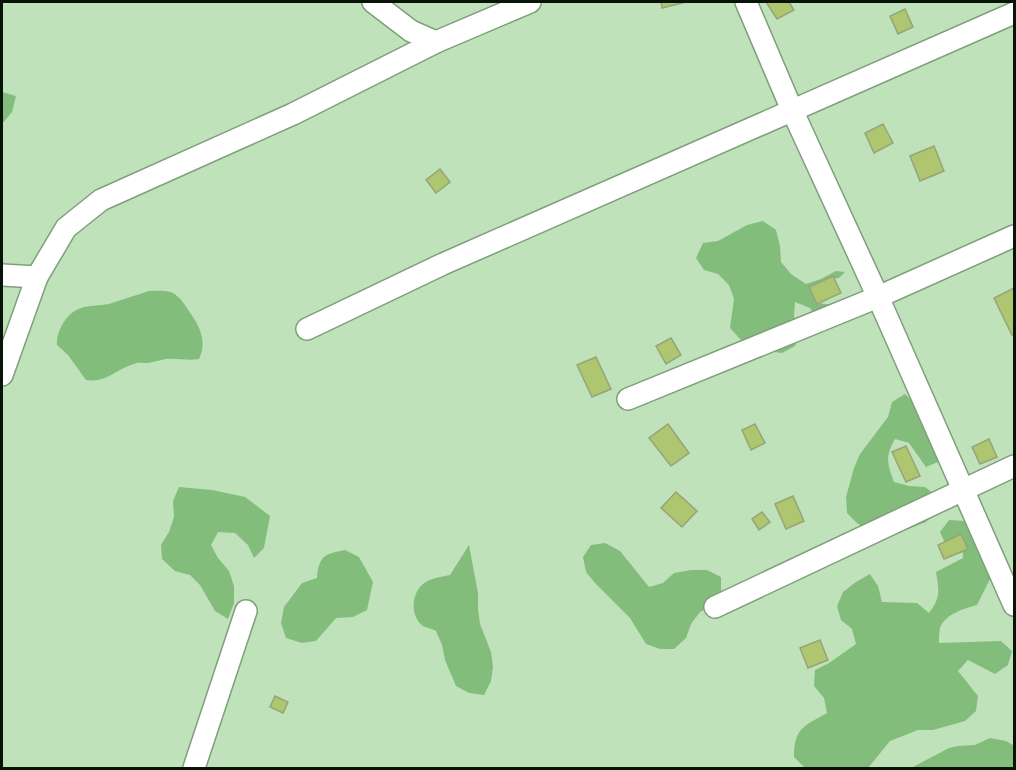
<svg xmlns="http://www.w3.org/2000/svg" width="1016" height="770" viewBox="0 0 1016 770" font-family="Poppins,sans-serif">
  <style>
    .green { fill: #83bd7c }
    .building { fill: #aec670; stroke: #96a478; stroke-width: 1.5 }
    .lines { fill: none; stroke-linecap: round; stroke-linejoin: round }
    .minor-casing { stroke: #7f9f7b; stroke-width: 24 }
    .minor { stroke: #fff; stroke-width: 21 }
  </style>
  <rect width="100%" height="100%" fill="#bfe2bb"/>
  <g class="green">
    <path d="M2 92 16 96 12 112 2 124Z"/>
    <path d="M763 221 776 230 780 246 781 262 791 274 806 284 821 279 836 271 845 272 839 278 825 280 818 303 833 305 817 320 810 308 795 302 794 316 800 332 795 346 782 353 767 351 740 339 730 328 734 299 729 285 718 274 704 270 696 258 703 243 718 241 747 225Z"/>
    <path d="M149 291C157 291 166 290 173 293 180 297 185 305 189 311 199 325 208 342 199 359 188 361 177 358 166 359 160 360 154 362 148 363 143 363 138 362 134 364 116 369 107 383 86 380L68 355 57 345C56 331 67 312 81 308 89 305 99 306 109 304 122 300 136 295 149 291Z"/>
    <path d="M905 394 919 407 940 461 926 467 909 443 895 439C885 457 887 463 894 482L909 486 925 487 938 497 936 511 926 522 898 533 883 537 870 532 857 523 847 513 846 497 854 468 860 454 888 417 892 402Z"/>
    <path d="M179 487 212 490 245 497 270 516 264 548 254 558 248 545 235 533 218 532 211 545 218 558 229 571 234 586V603L228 619 215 611 200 585 190 575 175 571 162 559 161 545 169 532 174 517 173 501Z"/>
    <path d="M949 520 965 521 978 539 990 548V579L977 605C964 609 946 613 940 628 939 632 939 639 939 643L1001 641 1012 651 1008 665 995 674 968 660 958 671 978 696 976 711 965 721 933 730H918L890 741 868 768H806L804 767 794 757C794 728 804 726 827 713L824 698 814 686 815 670 829 663 856 644 852 629 841 620 837 606 843 592 856 582 870 574 878 586 882 602 917 603 929 613C941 597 939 591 936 572L963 558 962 545H946L940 532Z"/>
    <path d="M605 543 620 551 649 587 663 583 674 573 691 570H707L721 577V592L713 605 700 612 691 624 686 638 674 649H660L646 644 630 618 595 583 586 572 583 557 591 545Z"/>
    <path d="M469 545 478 593V609L480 624 491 652 493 667 491 681 484 695 469 693 456 686 445 660 442 645 436 631C433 629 427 628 423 626 410 616 411 594 423 584 431 578 440 577 450 575Z"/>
    <path d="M345 550 359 557 373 582 367 610 353 617 336 618 316 641 302 643 286 638 281 623 284 607 302 583 317 578C319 556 324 554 345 550Z"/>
    <path d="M990 738 1006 741 1013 745 1014 768H911L949 748 958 746 975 745Z"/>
  </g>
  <g class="building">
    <path d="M661 2H686L662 8Z"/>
    <path d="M766 2H789L794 10 777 19Z"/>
    <path d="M905 9 913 27 898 34 890 16Z"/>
    <path d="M883 124 893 143 874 153 865 133Z"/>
    <path d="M934 146 944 171 920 181 910 156Z"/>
    <path d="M440 169 450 182 436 193 426 180Z"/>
    <path d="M833 276 841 293 817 304 809 287Z"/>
    <path d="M1014 288V334L1012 335 994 298Z"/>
    <path d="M671 338 681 355 666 364 656 346Z"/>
    <path d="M596 357 611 389 592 397 577 365Z"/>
    <path d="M668 424 689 453 671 466 649 438Z"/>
    <path d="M755 424 765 443 751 450 742 430Z"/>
    <path d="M989 439 997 457 980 464 972 447Z"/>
    <path d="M906 446 920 476 906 482 892 452Z"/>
    <path d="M676 492 697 511 682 527 661 508Z"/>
    <path d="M793 496 804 521 786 529 775 504Z"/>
    <path d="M762 512 770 522 759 530 752 519Z"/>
    <path d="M961 534 968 549 944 559 938 545Z"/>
    <path d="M820 640 828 660 808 668 800 648Z"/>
    <path d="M275 696 288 702 283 713 270 707Z"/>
  </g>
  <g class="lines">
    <g class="minor-casing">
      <g id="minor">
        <path d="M373 2 411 31 436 42"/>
        <path d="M746 2 792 110 878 297 1014 605"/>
        <path d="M2 275 37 277"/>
        <path d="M307 329 443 264 1014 13"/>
        <path d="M2 375 37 277 66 228 101 200 293 114 436 42 530 2"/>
        <path d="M628 399 878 297 1014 236"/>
        <path d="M715 607 1014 466"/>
        <path d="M194 768 246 611"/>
      </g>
    </g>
    <use href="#minor" class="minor"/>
  </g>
  <rect width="1016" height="770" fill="none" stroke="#081407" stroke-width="6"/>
</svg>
